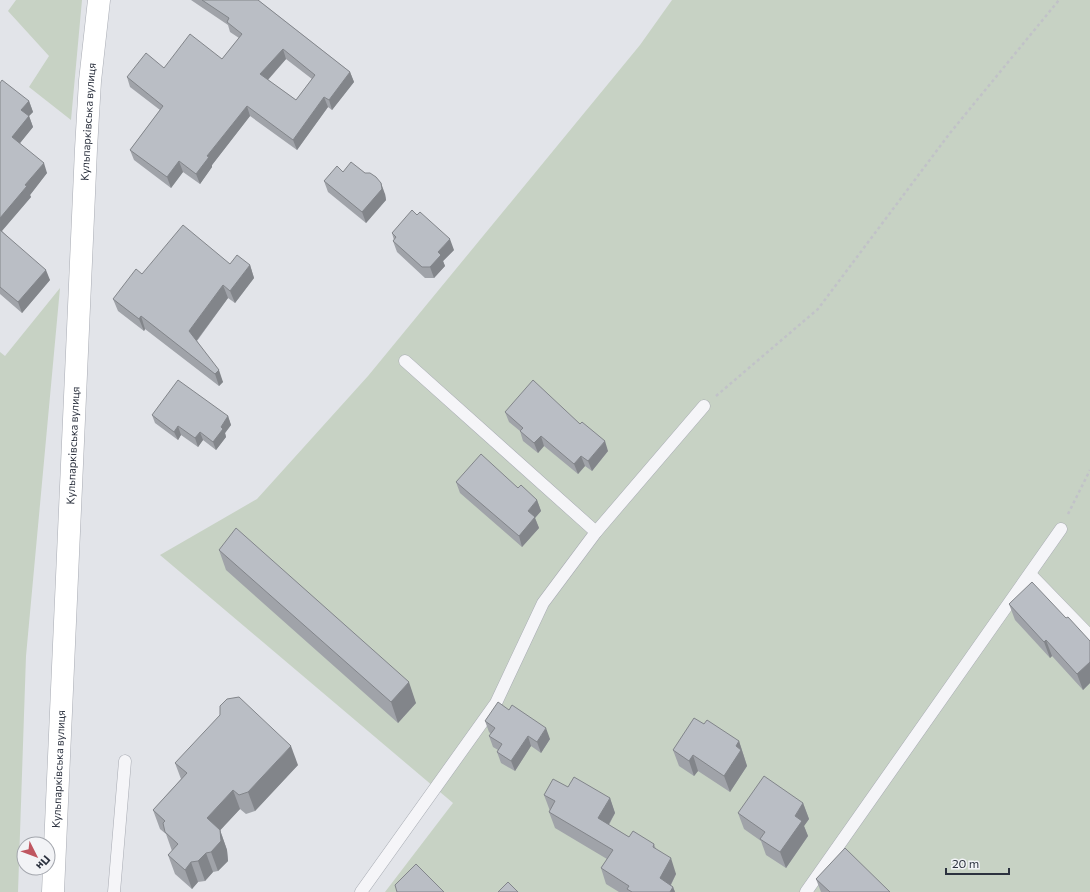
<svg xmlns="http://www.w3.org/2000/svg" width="1090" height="892" viewBox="0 0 1090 892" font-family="Commissioner,sans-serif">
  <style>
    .green { fill: #c7d2c4 }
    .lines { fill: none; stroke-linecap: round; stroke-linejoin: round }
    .lane-casing { stroke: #a8abb3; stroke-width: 13 }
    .secondary-casing { stroke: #a8abb3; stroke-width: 23 }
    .path { stroke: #c1c2c8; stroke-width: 2.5; stroke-dasharray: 3 3; stroke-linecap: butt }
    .lane { stroke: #f5f5f8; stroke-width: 12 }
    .secondary { stroke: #fff; stroke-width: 22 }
    .wall { fill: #a0a3a9; fill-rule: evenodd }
    .shaded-wall { fill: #82858a }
    .building { fill: #babec5; stroke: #82858a; fill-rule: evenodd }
    .labels { text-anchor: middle; stroke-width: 3; stroke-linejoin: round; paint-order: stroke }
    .street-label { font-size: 11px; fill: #2c323f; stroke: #f2f3f6 }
  </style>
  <rect width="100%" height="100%" fill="#e2e4e9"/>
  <g class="green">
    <path d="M16 0H82L71 120 29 87 49 56 8 11Z"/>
    <path d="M672 0H1090V892H385L453 803 160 555 257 499 368 376 640 45Z"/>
    <path d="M60 288 26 656 18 892H0V352L5 356Z"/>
  </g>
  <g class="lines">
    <g class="lane-casing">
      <g id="lane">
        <path d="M405 361 596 532"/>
        <path d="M1030 574 1090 636"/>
        <path d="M114 892 125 761"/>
        <path d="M361 892 496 703 543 603 596 532 704 406"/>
        <path d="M806 892 1061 529"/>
      </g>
    </g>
    <g class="secondary-casing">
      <g id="secondary">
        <path id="s1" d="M53 892 86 149 90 81 99 0"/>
      </g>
    </g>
    <g class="path">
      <path d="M716 396 818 309 950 133 1059 0"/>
      <path d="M1068 514 1090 470"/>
    </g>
    <use href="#lane" class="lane"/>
    <use href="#secondary" class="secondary"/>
  </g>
  <g class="wall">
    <path d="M191 0H258L350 72 354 82 332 110 328 107 297 150 250 116 212 165V167L200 184 183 172 171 188 134 160 130 150 160 110 130 87 127 77 164 68 222 59 239 38 230 32 228 25ZM286 59 312 79 296 100 268 80Z"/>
    <path d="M0 83 29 101 33 112 29 116 33 127 20 143 47 173 30 195 31 197 2 231 50 280 22 313 0 294Z"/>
    <path d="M343 172 385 194 386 200 366 223 328 192 324 181Z"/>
    <path d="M392 233 454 250 443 261 445 266 434 278H425L397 252 393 241 394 240Z"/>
    <path d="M230 264 250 265 254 278 235 303 228 298 197 341 223 382 219 386 145 329 144 331 118 311 113 299 142 274Z"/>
    <path d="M505 412 608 451 592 471 585 466 578 474 544 446 538 453 523 441 520 431 509 422Z"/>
    <path d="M152 415 228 416 231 425 225 433 226 437 216 450 203 440 198 447 181 435 178 440 155 423Z"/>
    <path d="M456 482 518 488 537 500 541 511 535 518 539 528 522 547 460 493Z"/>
    <path d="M219 550 416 703 398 723 226 570Z"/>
    <path d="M1009 604 1066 618 1090 641V683L1083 690 1052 656 1050 658 1015 620Z"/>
    <path d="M485 721 550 739 541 753 531 746 515 771 501 763 497 752 498 750 493 747 489 736 491 734 489 732Z"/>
    <path d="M704 724 739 741 747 766 730 792 698 771 694 776 679 766 673 750Z"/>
    <path d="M175 763 298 765 255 811 246 814 240 809 220 830 227 850 228 861 218 871 213 872 205 881 198 882 192 889 175 874 168 855 172 851 166 834 160 829 153 810 181 779Z"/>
    <path d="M568 787 610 798 615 813 609 825 629 837 654 844 656 849 676 874 671 885 673 887 675 892H619L606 884 601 868 607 859 555 828 549 812 550 811 544 795Z"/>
    <path d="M803 803 809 819 804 826 808 836 786 868 766 855 761 841 744 829 738 813Z"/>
    <path d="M816 879 890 892H821Z"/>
  </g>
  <g class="shaded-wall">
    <path d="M283 49 286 59 264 84 260 74Z"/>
    <path d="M350 72 354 82 332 110 329 100Z"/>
    <path d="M324 97 328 107 297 150 293 140Z"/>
    <path d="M29 101 33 112 29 116 33 127 16 148 12 137 21 110Z"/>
    <path d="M247 106 250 116 212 165V167L200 184 196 174 207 156Z"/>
    <path d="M179 161 183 172 171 188 167 177Z"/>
    <path d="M44 163 47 173 30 195 31 197 0 233V218L25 185Z"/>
    <path d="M381 183 385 194 386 200 366 223 362 212Z"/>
    <path d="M450 239 454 250 443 261 445 266 434 278 430 267 438 252Z"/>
    <path d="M250 265 254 278 235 303 230 291Z"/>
    <path d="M46 270 50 280 22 313 18 302Z"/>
    <path d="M223 285 228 298 194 344 189 331Z"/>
    <path d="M141 316 145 329 144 331 139 319Z"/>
    <path d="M219 370 223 382 219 386 215 374Z"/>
    <path d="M228 416 231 425 225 433 226 437 216 450 213 442 221 427Z"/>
    <path d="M178 426 181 435 178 440 174 432Z"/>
    <path d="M200 432 203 440 198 447 195 438Z"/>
    <path d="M541 436 544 446 538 453 534 443Z"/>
    <path d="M605 441 608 451 592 471 588 461Z"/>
    <path d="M581 456 585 466 578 474 574 464Z"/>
    <path d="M537 500 541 511 535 518 539 528 522 547 519 536 528 511Z"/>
    <path d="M1046 640 1052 656 1050 658 1044 642Z"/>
    <path d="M1090 662V683L1083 690 1077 674Z"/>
    <path d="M409 682 416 703 398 723 391 702Z"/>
    <path d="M546 728 550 739 541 753 537 742Z"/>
    <path d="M528 736 531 746 515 771 511 761Z"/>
    <path d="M739 741 747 766 730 792 724 776 736 746Z"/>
    <path d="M291 746 298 765 255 811 248 792Z"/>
    <path d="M693 755 698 771 694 776 689 761Z"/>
    <path d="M233 790 240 809 214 837 207 818Z"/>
    <path d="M610 798 615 813 603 834 598 818Z"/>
    <path d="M803 803 809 819 804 826 808 836 786 868 780 852 795 816Z"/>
    <path d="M220 830 227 850 228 861 218 871 211 852Z"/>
    <path d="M206 853 213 872 205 881 198 861Z"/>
    <path d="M671 858 676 874 667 892 660 878Z"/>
    <path d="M191 862 198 882 192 889 185 870Z"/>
    <path d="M673 887 675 892H670Z"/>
  </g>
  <g class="building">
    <path d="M202 0H258L350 72 329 100 324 97 293 140 247 106 207 156 209 157 196 174 179 161 167 177 130 150 163 106 127 77 146 53 164 68 190 34 222 59 242 34 227 22 229 18ZM283 49 315 75 296 100 260 74Z"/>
    <path d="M2 80 29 101 21 110 29 116 12 137 44 163 25 185 27 186 0 218V83Z"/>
    <path d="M351 162 365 173H370L376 177 381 183 382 189 362 212 324 181 337 166 343 172Z"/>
    <path d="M412 210 417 215 420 212 450 239 438 252 441 255 430 267H422L393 241 396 237 392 233Z"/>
    <path d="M183 225 230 264 237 255 250 265 230 291 223 285 189 331 219 370 215 374 141 316 139 319 113 299 136 269 142 274Z"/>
    <path d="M0 230 46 270 18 302 0 287Z"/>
    <path d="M178 380 228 416 221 427 223 429 213 442 200 432 195 438 178 426 174 432 152 415Z"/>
    <path d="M533 380 580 424 582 422 605 441 588 461 581 456 574 464 541 436 534 443 520 431 523 428 505 412Z"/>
    <path d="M481 454 518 488 521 485 537 500 528 511 535 517 519 536 456 482Z"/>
    <path d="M236 528 409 682 391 702 219 550Z"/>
    <path d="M1032 582 1066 618 1068 617 1090 641V662L1077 674 1046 640 1044 642 1009 604Z"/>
    <path d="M239 697 291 746 248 792 239 795 233 790 207 818 220 830 221 841 211 852 206 853 198 861 191 862 185 870 168 855 178 844 165 832 163 823 165 821 153 810 187 773 175 763 220 715V706L227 699Z"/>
    <path d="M498 702 509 710 512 705 546 728 537 742 528 736 511 761 497 752 502 744 489 736 495 728 485 721Z"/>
    <path d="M694 718 704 724 707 720 739 741 736 746 741 750 724 776 693 755 689 761 673 750Z"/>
    <path d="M764 776 803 803 795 816 802 821 780 852 760 839 765 832 738 813Z"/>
    <path d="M574 777 610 798 598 818 629 837 633 831 654 844 653 847 671 858 660 878 673 887 670 892H632L627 889 629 886 601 868 613 850 549 812 555 801 544 795 553 779 568 787Z"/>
    <path d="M845 848 890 892H830L816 879Z"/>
    <path d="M416 864 444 892H397L395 885Z"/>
    <path d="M508 882 518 892H498Z"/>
  </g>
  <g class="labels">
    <g class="street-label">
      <text dy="4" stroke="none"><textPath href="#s1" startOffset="771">Кульпарківська вулиця</textPath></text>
      <text dy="4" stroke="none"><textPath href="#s1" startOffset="447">Кульпарківська вулиця</textPath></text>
      <text dy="4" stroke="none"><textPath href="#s1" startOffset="123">Кульпарківська вулиця</textPath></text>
    </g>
  </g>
  <g transform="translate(36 856) rotate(132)"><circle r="19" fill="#f2f3f6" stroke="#a3a6ad"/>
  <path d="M0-3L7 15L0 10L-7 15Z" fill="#bf5660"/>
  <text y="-6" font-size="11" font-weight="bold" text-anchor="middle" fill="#2c323f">Пн</text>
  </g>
  <path d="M946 868v6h63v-6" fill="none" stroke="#2c323f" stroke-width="2"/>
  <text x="952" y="868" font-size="12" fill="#2c323f" stroke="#f2f3f6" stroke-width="3" paint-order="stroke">20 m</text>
</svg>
